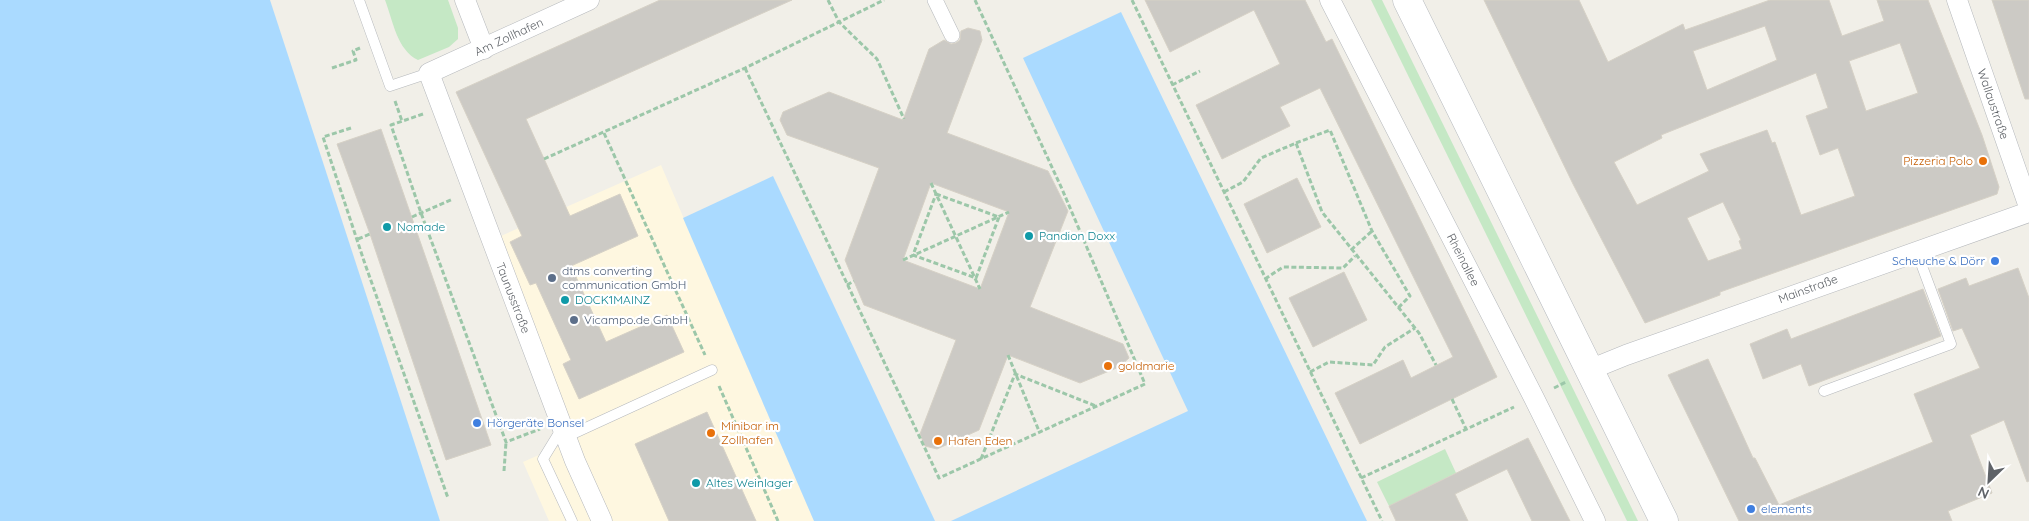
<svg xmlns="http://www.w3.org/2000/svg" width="2029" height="521" viewBox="0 0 2029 521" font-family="Quicksand,sans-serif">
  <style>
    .commercial { fill: #fef7e0 }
    .green { fill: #c5e8c5 }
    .water { fill: #aadaff }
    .building { fill: #cccac5; stroke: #d6d1c6; fill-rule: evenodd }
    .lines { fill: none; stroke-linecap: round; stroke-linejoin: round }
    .service-casing { stroke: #b5b8bc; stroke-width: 11 }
    .pedestrian-casing { stroke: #b5b8bc; stroke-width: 16 }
    .minor-casing { stroke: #b5b8bc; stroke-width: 21 }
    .secondary-casing { stroke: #b6babf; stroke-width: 29 }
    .path { stroke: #9cc7a9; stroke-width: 3; stroke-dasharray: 5 2.5; stroke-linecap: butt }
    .service { stroke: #fff; stroke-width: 10 }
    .pedestrian { stroke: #fff; stroke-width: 15 }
    .minor { stroke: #fff; stroke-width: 20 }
    .secondary { stroke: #fff; stroke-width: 28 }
    .food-dot { fill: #e8710a; stroke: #fff; stroke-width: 2 }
    .culture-dot { fill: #0f9aa8; stroke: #fff; stroke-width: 2 }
    .shop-dot { fill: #3f7fe0; stroke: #fff; stroke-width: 2 }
    .service-dot { fill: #5c6f8a; stroke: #fff; stroke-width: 2 }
    .labels { text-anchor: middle; stroke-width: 4.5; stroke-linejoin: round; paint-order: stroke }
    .street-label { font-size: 12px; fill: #5f6368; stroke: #fff }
    .food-label { font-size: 12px; fill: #c56008; stroke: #fff; text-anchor: start }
    .culture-label { font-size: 12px; fill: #0d838f; stroke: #fff; text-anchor: start }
    .shop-label { font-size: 12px; fill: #366cbe; stroke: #fff; text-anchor: start }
    .service-label { font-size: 12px; fill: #4e5e75; stroke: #fff; text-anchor: start }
  </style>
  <rect width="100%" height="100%" fill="#f1efe8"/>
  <path class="commercial" d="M661 165 746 364 814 521H549L523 462 573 440 494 239Z"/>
  <g class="green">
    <path d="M385 0H448L458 28V39L449 47 418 60C397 50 393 21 385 0Z"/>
    <path d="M1371 0H1382L1638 521H1627Z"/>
    <path d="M1445 449 1456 473 1389 506 1377 482Z"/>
  </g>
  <g class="water">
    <path d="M0 0H270L440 521H0Z"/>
    <path d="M1121 12 1347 480 1367 521H951L1188 411 1023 58Z"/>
    <path d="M773 176 935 521H814L683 218Z"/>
  </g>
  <g class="building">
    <path d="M660 0H792L526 119 570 216 620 194 638 236 571 266 606 342 667 315 684 352 579 399 563 364 571 360 536 283 530 285 510 242 522 236 456 92Z"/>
    <path d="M1145 0H1305L1326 42 1332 39 1497 377 1360 444 1335 393 1403 360 1411 378 1453 357 1320 88 1280 107 1290 126 1222 159 1196 105 1280 64 1254 10 1170 52Z"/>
    <path d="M1484 0H1579L1608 62 1683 24 1685 30 1770 0H1829L1842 36 1884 21 1877 0H1928L1982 135 1999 187 1997 194 1720 292V295L1645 323 1573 184ZM1765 26 1777 60 1707 90 1693 51ZM1900 43 1918 93 1866 111 1849 61ZM1816 73 1828 108 1806 116 1820 155 1838 148 1855 196 1801 215 1775 142 1772 143 1767 130 1700 154 1709 171 1637 205 1614 162 1662 138 1661 135ZM1723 202 1741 240 1739 241 1742 249 1708 261 1687 218Z"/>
    <path d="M1992 0H2029V99H2025Z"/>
    <path d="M968 28 980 31 982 40 947 133 1048 171 1068 211 1030 307 1123 344 1129 358 1119 367 1080 383 1008 355 979 430 937 449 925 446 920 434 956 340 864 305 845 260 879 168 787 135 780 120 783 112 829 92 903 120 929 49 944 40 951 44 956 43 960 40 961 31ZM931 183 1009 212 980 289 903 260Z"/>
    <path d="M381 129 491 445 446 460 370 234 337 144Z"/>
    <path d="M1297 178 1321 227 1267 253 1244 204Z"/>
    <path d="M2018 268 2029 298V481L2027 482 2004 420 1970 435 1992 493 1948 511 1952 521H1739L1668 375 1708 359 1753 458H1755L1779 505 1933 442 1914 394 1980 368 1962 328 1953 331 1938 289 1966 278 1969 286Z"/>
    <path d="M1344 272 1367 320 1313 347 1289 298Z"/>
    <path d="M1923 289 1941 336 1809 386 1801 364 1763 379 1750 344 1787 329 1791 339Z"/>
    <path d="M707 412 756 521H669L635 444Z"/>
    <path d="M1528 438 1570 521H1532L1507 469 1455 494 1468 521H1396L1389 506Z"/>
  </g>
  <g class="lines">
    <g class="service-casing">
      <g id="service">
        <path d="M359 0 390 86 429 73"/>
        <path d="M1824 391 1951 344 1916 250"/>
        <path d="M562 428 543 459 572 521"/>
        <path d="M566 437 712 370"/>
      </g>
    </g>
    <g class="pedestrian-casing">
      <path id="pedestrian" d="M935 0 952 35"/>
    </g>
    <g class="minor-casing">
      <g id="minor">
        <path d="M465 0 484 49"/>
        <path d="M589 0 429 73 575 461 602 521"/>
        <path d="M1330 0 1534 398 1595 521"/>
        <path d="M1957 0 2029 207"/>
        <path d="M1589 370 1626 355 2029 212"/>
      </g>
    </g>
    <g class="secondary-casing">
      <path id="secondary" d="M1407 0 1664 521"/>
    </g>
    <g class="path">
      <path d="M828 0 839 22 877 59 904 119"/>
      <path d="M1132 0 1382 521"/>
      <path d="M332 68 356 60 353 51 360 48"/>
      <path d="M745 68 939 478 1145 384 1062 189 975 0"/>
      <path d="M1172 85 1200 71"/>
      <path d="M395 101 402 121"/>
      <path d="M423 114 391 125 421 213 506 442 540 429"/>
      <path d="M351 128 323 137 364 261 448 498"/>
      <path d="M604 133 705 355"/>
      <path d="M1296 143 1330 130 1372 231 1410 296 1398 308"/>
      <path d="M544 159 745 68 884 0"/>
      <path d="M931 183 980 289"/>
      <path d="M1224 192 1243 182 1261 158 1296 143 1322 212 1419 333 1436 365"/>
      <path d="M936 194 999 217 976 278 913 255Z"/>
      <path d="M412 217 453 199"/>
      <path d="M358 239 370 234"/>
      <path d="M1351 250 1372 231"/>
      <path d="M903 260 1009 212"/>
      <path d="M1265 279 1283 267 1343 268 1355 256"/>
      <path d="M847 285 854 281"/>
      <path d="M1008 355 1039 431"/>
      <path d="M1310 372 1329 362 1373 365 1385 347 1415 328"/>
      <path d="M719 386 778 521"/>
      <path d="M1554 388 1566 382"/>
      <path d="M1452 399 1466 429"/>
      <path d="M981 459 1015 374 1096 406"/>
      <path d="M504 471 506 442"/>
      <path d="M1361 478 1514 407"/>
    </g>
    <use href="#service" class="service"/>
    <use href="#pedestrian" class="pedestrian"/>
    <use href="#minor" class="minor"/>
    <use href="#secondary" class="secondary"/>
  </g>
  <g class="food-dot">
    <circle cx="1983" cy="161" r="5"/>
    <circle cx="1108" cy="366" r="5"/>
    <circle cx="711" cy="433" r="5"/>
    <circle cx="938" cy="441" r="5"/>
  </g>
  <g class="culture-dot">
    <circle cx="387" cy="227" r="5"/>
    <circle cx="1029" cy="236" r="5"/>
    <circle cx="565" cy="300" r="5"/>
    <circle cx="696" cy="483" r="5"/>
  </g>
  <g class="shop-dot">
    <circle cx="1995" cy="261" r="5"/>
    <circle cx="477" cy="423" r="5"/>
    <circle cx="1751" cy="509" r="5"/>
  </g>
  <g class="service-dot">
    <circle cx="552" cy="278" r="5"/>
    <circle cx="574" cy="320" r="5"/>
  </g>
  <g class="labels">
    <g class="street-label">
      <text transform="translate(509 37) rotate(-25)" y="4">Am Zollhafen</text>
      <text transform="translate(1993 104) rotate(71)" y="4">Wallaustraße</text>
      <text transform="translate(1463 260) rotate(63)" y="4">Rheinallee</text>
      <text transform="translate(1808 289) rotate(-20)" y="4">Mainstraße</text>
      <text transform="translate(513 298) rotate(69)" y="4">Taunusstraße</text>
    </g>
    <g class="food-label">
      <text x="1973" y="165" text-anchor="end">Pizzeria Polo</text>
      <text x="1118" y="370">goldmarie</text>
      <text x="721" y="430">Minibar im<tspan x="721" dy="14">Zollhafen</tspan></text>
      <text x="948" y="445">Hafen Eden</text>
    </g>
    <g class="culture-label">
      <text x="397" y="231">Nomade</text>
      <text x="1039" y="240">Pandion Doxx</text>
      <text x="575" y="304">DOCK1MAINZ</text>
      <text x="706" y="487">Altes Weinlager</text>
    </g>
    <g class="shop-label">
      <text x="1985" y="265" text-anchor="end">Scheuche &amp; Dörr</text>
      <text x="487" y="427">Hörgeräte Bonsel</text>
      <text x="1761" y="513">elements</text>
    </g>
    <g class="service-label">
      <text x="562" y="275">dtms converting<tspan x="562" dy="14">communication GmbH</tspan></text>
      <text x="584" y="324">Vicampo.de GmbH</text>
    </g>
  </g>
  <g transform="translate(1989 481) rotate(205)" stroke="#ffffff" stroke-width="4" paint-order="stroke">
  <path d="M0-4L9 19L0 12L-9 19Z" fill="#5f6368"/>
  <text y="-8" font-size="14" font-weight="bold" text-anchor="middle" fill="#5f6368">N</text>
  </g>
</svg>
